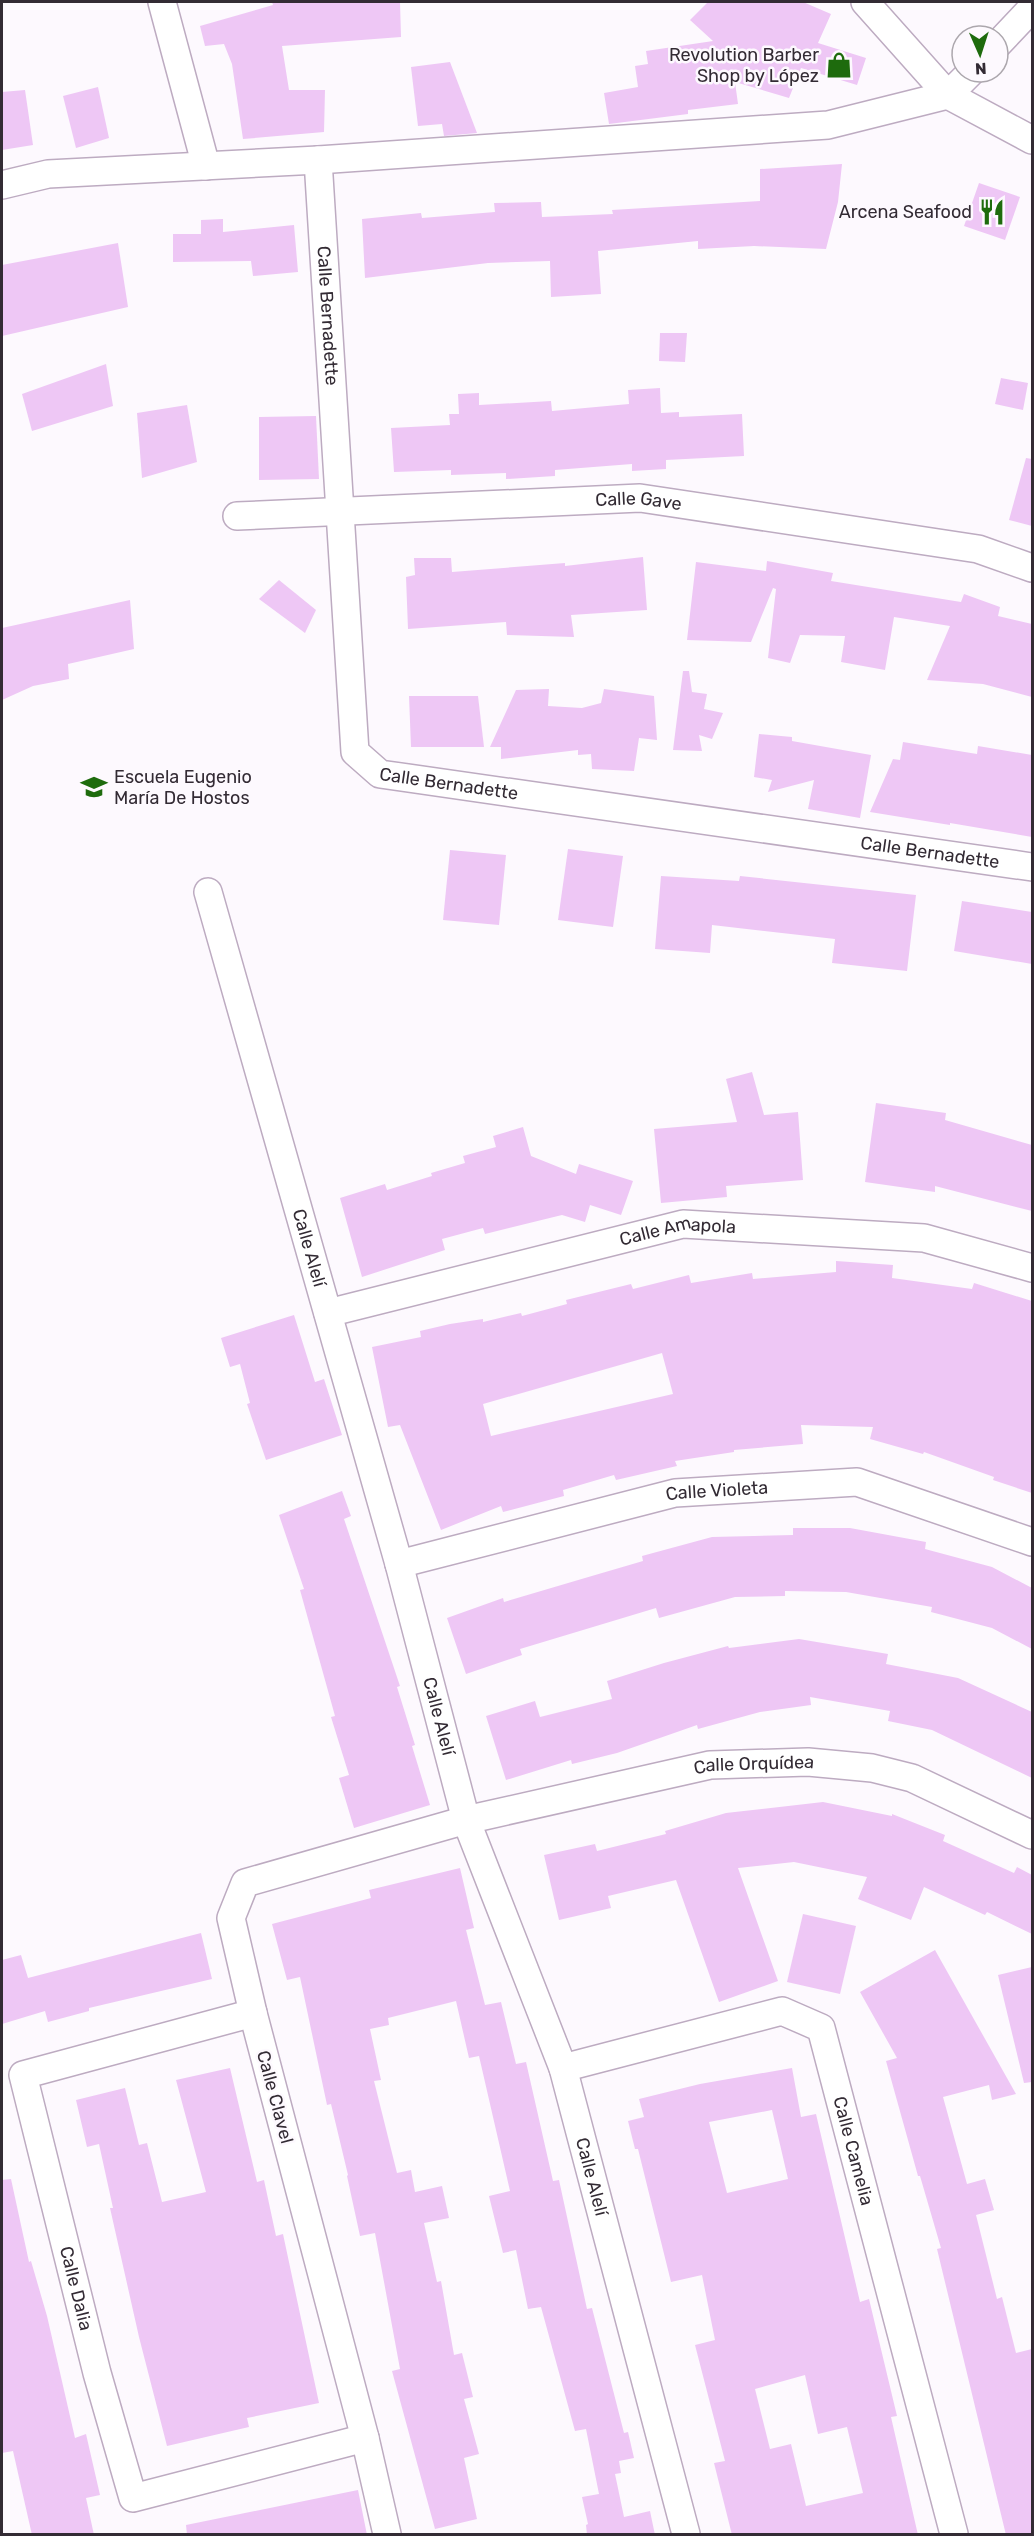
<svg xmlns="http://www.w3.org/2000/svg" width="1034" height="2536" viewBox="0 0 1034 2536" font-family="Rubik,sans-serif">
  <style>
    .building { fill: #eec7f5; fill-rule: evenodd }
    .lines { fill: none; stroke-linecap: round; stroke-linejoin: round }
    .minor-casing { stroke: #bdabc1; stroke-width: 30 }
    .minor { stroke: #fff; stroke-width: 27 }
    .labels { text-anchor: middle; stroke-width: 5; stroke-linejoin: round; paint-order: stroke }
    .poi-label { font-size: 18px; fill: #332b34; stroke: #fdf9fe; text-anchor: end }
    .street-label { font-size: 18px; fill: #332b34; stroke: #fdf9fe }
  </style>
  <rect width="100%" height="100%" fill="#fdf9fe"/>
  <g class="building">
    <path d="M272 2H400L401 37 282 46 289 90H325L324 132 243 139 232 64 224 44 205 46 200 26 273 5Z"/>
    <path d="M708 2H803L831 14 818 43 866 58 857 85 801 68 789 98 735 82 738 104 688 110V114L609 124 604 93 638 87 635 66 648 64 646 51 713 41 690 20Z"/>
    <path d="M450 62 477 133 444 136 442 124 418 126 411 67Z"/>
    <path d="M98 87 109 138 76 148 63 96Z"/>
    <path d="M25 90 33 145 2 150V92Z"/>
    <path d="M842 164 838 202 826 249 754 246 698 249V241L598 251 601 294 551 297 550 261 488 263 365 278 362 219 421 213 422 218 495 212 494 203 541 202 542 217 613 214 612 210 760 201V169Z"/>
    <path d="M979 183 1020 197 1005 240 964 226Z"/>
    <path d="M223 219V232L294 225 298 272 253 276 251 261 173 262V234H201V220Z"/>
    <path d="M118 243 128 307 2 336V265Z"/>
    <path d="M660 333H687L685 362 659 361Z"/>
    <path d="M106 364 113 406 32 431 22 394Z"/>
    <path d="M1001 378 1028 383 1023 410 995 404Z"/>
    <path d="M660 388 661 413 679 412V417L742 414 744 456 666 460V469L632 471V464L555 470V476L506 479V473L451 475V470L394 472 391 428 450 425 449 414H459L458 394 479 393V405L551 401 552 411 629 404 628 390Z"/>
    <path d="M187 405 197 462 142 478 137 413Z"/>
    <path d="M316 416 319 479 259 480V417Z"/>
    <path d="M1026 458 1032 459V526L1009 520Z"/>
    <path d="M643 557 647 610 571 615 574 637 507 635 506 622 408 629 406 577 415 575 414 558H451L452 572 565 563V566Z"/>
    <path d="M767 561 833 573 831 581 961 602 964 594 1000 607 998 616 1032 624V697L983 684 927 680 950 626 894 617 885 670 841 662 845 636 800 635 790 663 768 658 776 589 773 588 751 642 687 640 696 562 766 571Z"/>
    <path d="M279 580 316 610 305 633 259 599Z"/>
    <path d="M130 600 134 649 68 664 69 679 33 686 2 700V628Z"/>
    <path d="M683 671H689L692 692 707 694 704 709 723 713 712 739 699 735 702 751 673 750Z"/>
    <path d="M549 689 548 706 582 708 601 703 604 689 654 696 657 740 639 738 634 771 592 769 591 754 578 755V750L501 759V747H490L516 690Z"/>
    <path d="M409 696H478L484 747H411Z"/>
    <path d="M759 734 792 737V741L871 755 860 818 808 809 814 780 768 792 772 780 754 777Z"/>
    <path d="M903 742 977 754 978 746 1032 755V837L950 823V825L870 812 893 759 900 760Z"/>
    <path d="M568 849 623 856 613 927 558 920Z"/>
    <path d="M450 850 506 855 499 925 443 920Z"/>
    <path d="M661 876 739 881 740 876 916 895 907 971 832 963 835 939 712 925 710 953 655 949Z"/>
    <path d="M962 901 1032 912V964L954 951Z"/>
    <path d="M752 1072 764 1115 798 1112 803 1180 726 1186 727 1197 661 1203 654 1129 737 1122 726 1079Z"/>
    <path d="M876 1103 946 1113 945 1120 1032 1145V1211L935 1186V1192L865 1182Z"/>
    <path d="M523 1127 531 1156 576 1174 579 1164 633 1181 621 1215 590 1205 585 1222 562 1215 485 1234 483 1228 442 1239 445 1250 362 1277 340 1198 385 1184 387 1190 432 1176 431 1173 465 1163 463 1156 496 1147 493 1136Z"/>
    <path d="M836 1261 893 1265 892 1278 972 1289 974 1283 1032 1301V1493L993 1480 994 1477 924 1452 923 1454 870 1439 873 1427 801 1425 803 1444 734 1450V1452L675 1461 677 1466 616 1480 614 1475 563 1490 564 1496 503 1512 501 1506 441 1530 400 1425 388 1427 372 1347 421 1337 420 1331 450 1324 483 1319V1322L521 1313 522 1316 567 1304 566 1300 631 1284 633 1289 689 1275 691 1283 752 1273 753 1279 836 1272ZM662 1353 673 1394 491 1436 483 1404Z"/>
    <path d="M294 1315 315 1382 324 1379 342 1435 266 1460 247 1404 250 1403 240 1364 230 1367 221 1338Z"/>
    <path d="M342 1491 351 1516 344 1519 400 1686 397 1687 415 1745 412 1746 430 1805 354 1828 339 1778 349 1775 331 1717 335 1716 300 1590 304 1589 279 1515Z"/>
    <path d="M793 1528H850L926 1542 925 1549 992 1567 1032 1588V1649L992 1628 931 1612 932 1607 846 1592 785 1591V1596L735 1597 659 1618 656 1608 520 1649 522 1655 466 1674 447 1618 503 1598 504 1602 585 1578 643 1561 642 1556 712 1537 793 1535Z"/>
    <path d="M799 1639 888 1654 886 1664 958 1678 1032 1712V1778L932 1730 888 1721 890 1711 810 1697 811 1705 760 1712 698 1729 697 1725 617 1753 572 1764 571 1760 506 1780 486 1716 535 1701 540 1717 612 1699 607 1681 664 1663 728 1646 729 1648Z"/>
    <path d="M823 1802 892 1816V1814L945 1835 943 1841 1014 1873 1017 1867 1032 1875V1934L987 1912 985 1915 924 1887 911 1920 858 1899 867 1877 794 1862 738 1868 778 1981 719 2002 676 1880 608 1896 611 1908 559 1920 544 1855 595 1844 597 1851 666 1834 665 1831 726 1813Z"/>
    <path d="M460 1868 474 1928 466 1930 485 2005 501 2002 516 2064 526 2062 553 2181 559 2180 587 2309 592 2308 624 2433 628 2432 634 2458 619 2461 621 2473 615 2474 624 2517 650 2511 655 2535H587L586 2525 588 2524 582 2497 599 2494 586 2429 575 2431 541 2307 528 2309 516 2250 503 2253 489 2196 510 2191 479 2056 469 2058 456 2001 388 2018 389 2025 370 2029 381 2080 374 2081 397 2173 411 2170 415 2192 442 2186 449 2218 424 2223 437 2282 441 2281 454 2355 462 2353 473 2397 464 2399 479 2454 464 2458 477 2519 435 2529 392 2371 400 2369 375 2233 360 2236 347 2176 348 2175 331 2104 327 2105 300 1977 287 1980 272 1924 371 1898 369 1890Z"/>
    <path d="M803 1914 856 1926 840 1994 787 1982Z"/>
    <path d="M201 1933 212 1979 89 2008V2011L48 2022 45 2011 2 2024V1960L21 1955 28 1978Z"/>
    <path d="M935 1950 1016 2094 992 2100 989 2085 943 2097 967 2184 985 2179 994 2210 976 2215 997 2299 1002 2297 1016 2353 1032 2349V2535H1006L937 2249 941 2248 920 2176H918L886 2061 897 2058 860 1992Z"/>
    <path d="M1032 1967V2082L1024 2083 998 1975Z"/>
    <path d="M230 2068 257 2182 264 2180 276 2236 283 2234 319 2403 247 2418 249 2427 167 2446 139 2337 110 2208H113L99 2144 87 2147 76 2100 125 2088 139 2145 147 2143 162 2202 206 2192 176 2080Z"/>
    <path d="M792 2068 801 2117 816 2114 860 2302 869 2299 897 2416 891 2417 918 2535H732L714 2463 725 2461 695 2345 715 2340 702 2275 671 2282 638 2149H635L628 2121 644 2117 639 2099 700 2084ZM772 2110 788 2179 727 2193 709 2122ZM805 2375 818 2434 847 2427 863 2493 806 2506 791 2444 770 2449 755 2389Z"/>
    <path d="M11 2179 29 2262 31 2261 47 2316 75 2438 86 2434 100 2495 86 2498 94 2535H32L13 2451 2 2453V2180Z"/>
    <path d="M358 2490 367 2535H187L186 2525Z"/>
  </g>
  <g class="lines">
    <g class="minor-casing">
      <g id="minor">
        <path d="M162 2 206 166"/>
        <path d="M865 2 948 95 1032 140"/>
        <path d="M998 44 1032 8"/>
        <path id="s1" d="M318 160 355 752 380 774 1032 867"/>
        <path d="M2 185 48 174 318 160 828 125 948 95 971 72"/>
        <path id="s2" d="M237 516 640 498 978 549 1032 568"/>
        <path id="s3" d="M208 892 399 1564 466 1820 563 2068 686 2534"/>
        <path id="s4" d="M328 1313 683 1224 924 1238 1032 1268"/>
        <path id="s5" d="M399 1564 675 1493 857 1482 1032 1542"/>
        <path id="s6" d="M253 2013 23 2075 97 2373 133 2498 365 2438"/>
        <path id="s7" d="M563 2068 782 2011 821 2028 954 2534"/>
        <path id="s8" d="M387 2534 365 2438 253 2013 231 1918 245 1883 466 1820 710 1765 808 1762 872 1768 912 1778 1032 1835"/>
      </g>
    </g>
    <use href="#minor" class="minor"/>
  </g>
  <defs>
    <g id="shop-bare" transform="scale(2.07)"><path d="M-5-2.5h2.3a2.7 3.5 0 0 1 5.4 0H5L5.5 6h-11ZM-1.5-2.5h3a1.5 2.3 0 0 0-3 0Z" fill="#1e6b0d" stroke="#fdf9fe" stroke-width="2.5" paint-order="stroke"/></g>
    <g id="restaurant-bare" transform="scale(2.07)"><path d="M-5-6h1v4h1v-4h1v4h1v-4h1v5L-1.5 .5V6h-2V.5L-5-1ZM5-6V6H3V1.5H1.5Q1.5-4 5-6Z" fill="#1e6b0d" stroke="#fdf9fe" stroke-width="2.5" paint-order="stroke"/></g>
    <g id="school-bare" transform="scale(2.07)"><path d="M0-5L7-2L0 1L-7-2ZM-4 1L0 2.5L4 1V4Q0 6-4 4Z" fill="#1e6b0d" stroke="#fdf9fe" stroke-width="2.5" paint-order="stroke"/></g>
  </defs>
  <g fill-rule="evenodd">
    <use href="#shop-bare" x="839" y="65"/>
    <use href="#restaurant-bare" x="992" y="212"/>
    <use href="#school-bare" x="94" y="787"/>
  </g>
  <g class="labels">
    <g class="poi-label">
      <text x="819" y="61">Revolution Barber<tspan x="819" dy="21">Shop by López</tspan></text>
      <text x="972" y="218">Arcena Seafood</text>
      <text x="114" y="783" text-anchor="start">Escuela Eugenio<tspan x="114" dy="21">María De Hostos</tspan></text>
    </g>
    <g class="street-label">
      <text dy="6" stroke="none"><textPath href="#s1" startOffset="156">Calle Bernadette</textPath></text>
      <text dy="6" stroke="none"><textPath href="#s2" startOffset="402">Calle Gave</textPath></text>
      <text dy="6" stroke="none"><textPath href="#s1" startOffset="696">Calle Bernadette</textPath></text>
      <text dy="6" stroke="none"><textPath href="#s1" startOffset="1182">Calle Bernadette</textPath></text>
      <text dy="6" stroke="none"><textPath href="#s4" startOffset="360">Calle Amapola</textPath></text>
      <text dy="6" stroke="none"><textPath href="#s3" startOffset="370">Calle Alelí</textPath></text>
      <text dy="6" stroke="none"><textPath href="#s5" startOffset="327">Calle Violeta</textPath></text>
      <text dy="6" stroke="none"><textPath href="#s3" startOffset="856">Calle Alelí</textPath></text>
      <text dy="6" stroke="none"><textPath href="#s8" startOffset="1197">Calle Orquídea</textPath></text>
      <text transform="translate(275 2097) rotate(75)" y="6">Calle Clavel</text>
      <text dy="6" stroke="none"><textPath href="#s7" startOffset="396">Calle Camelia</textPath></text>
      <text dy="6" stroke="none"><textPath href="#s3" startOffset="1342">Calle Alelí</textPath></text>
      <text dy="6" stroke="none"><textPath href="#s6" startOffset="458">Calle Dalia</textPath></text>
    </g>
  </g>
  <rect width="1034" height="2536" fill="none" stroke="#332b34" stroke-width="6"/>
  <g transform="translate(980 54) rotate(177)"><circle r="28" fill="#fdf9fe" stroke="#aca7ad" stroke-width="1.5"/>
  <path d="M0-4.5L10 22L0 15L-10 22Z" fill="#1e6b0d"/>
  <text y="-9" font-size="16" font-weight="bold" text-anchor="middle" fill="#332b34">N</text>
  </g>
</svg>
